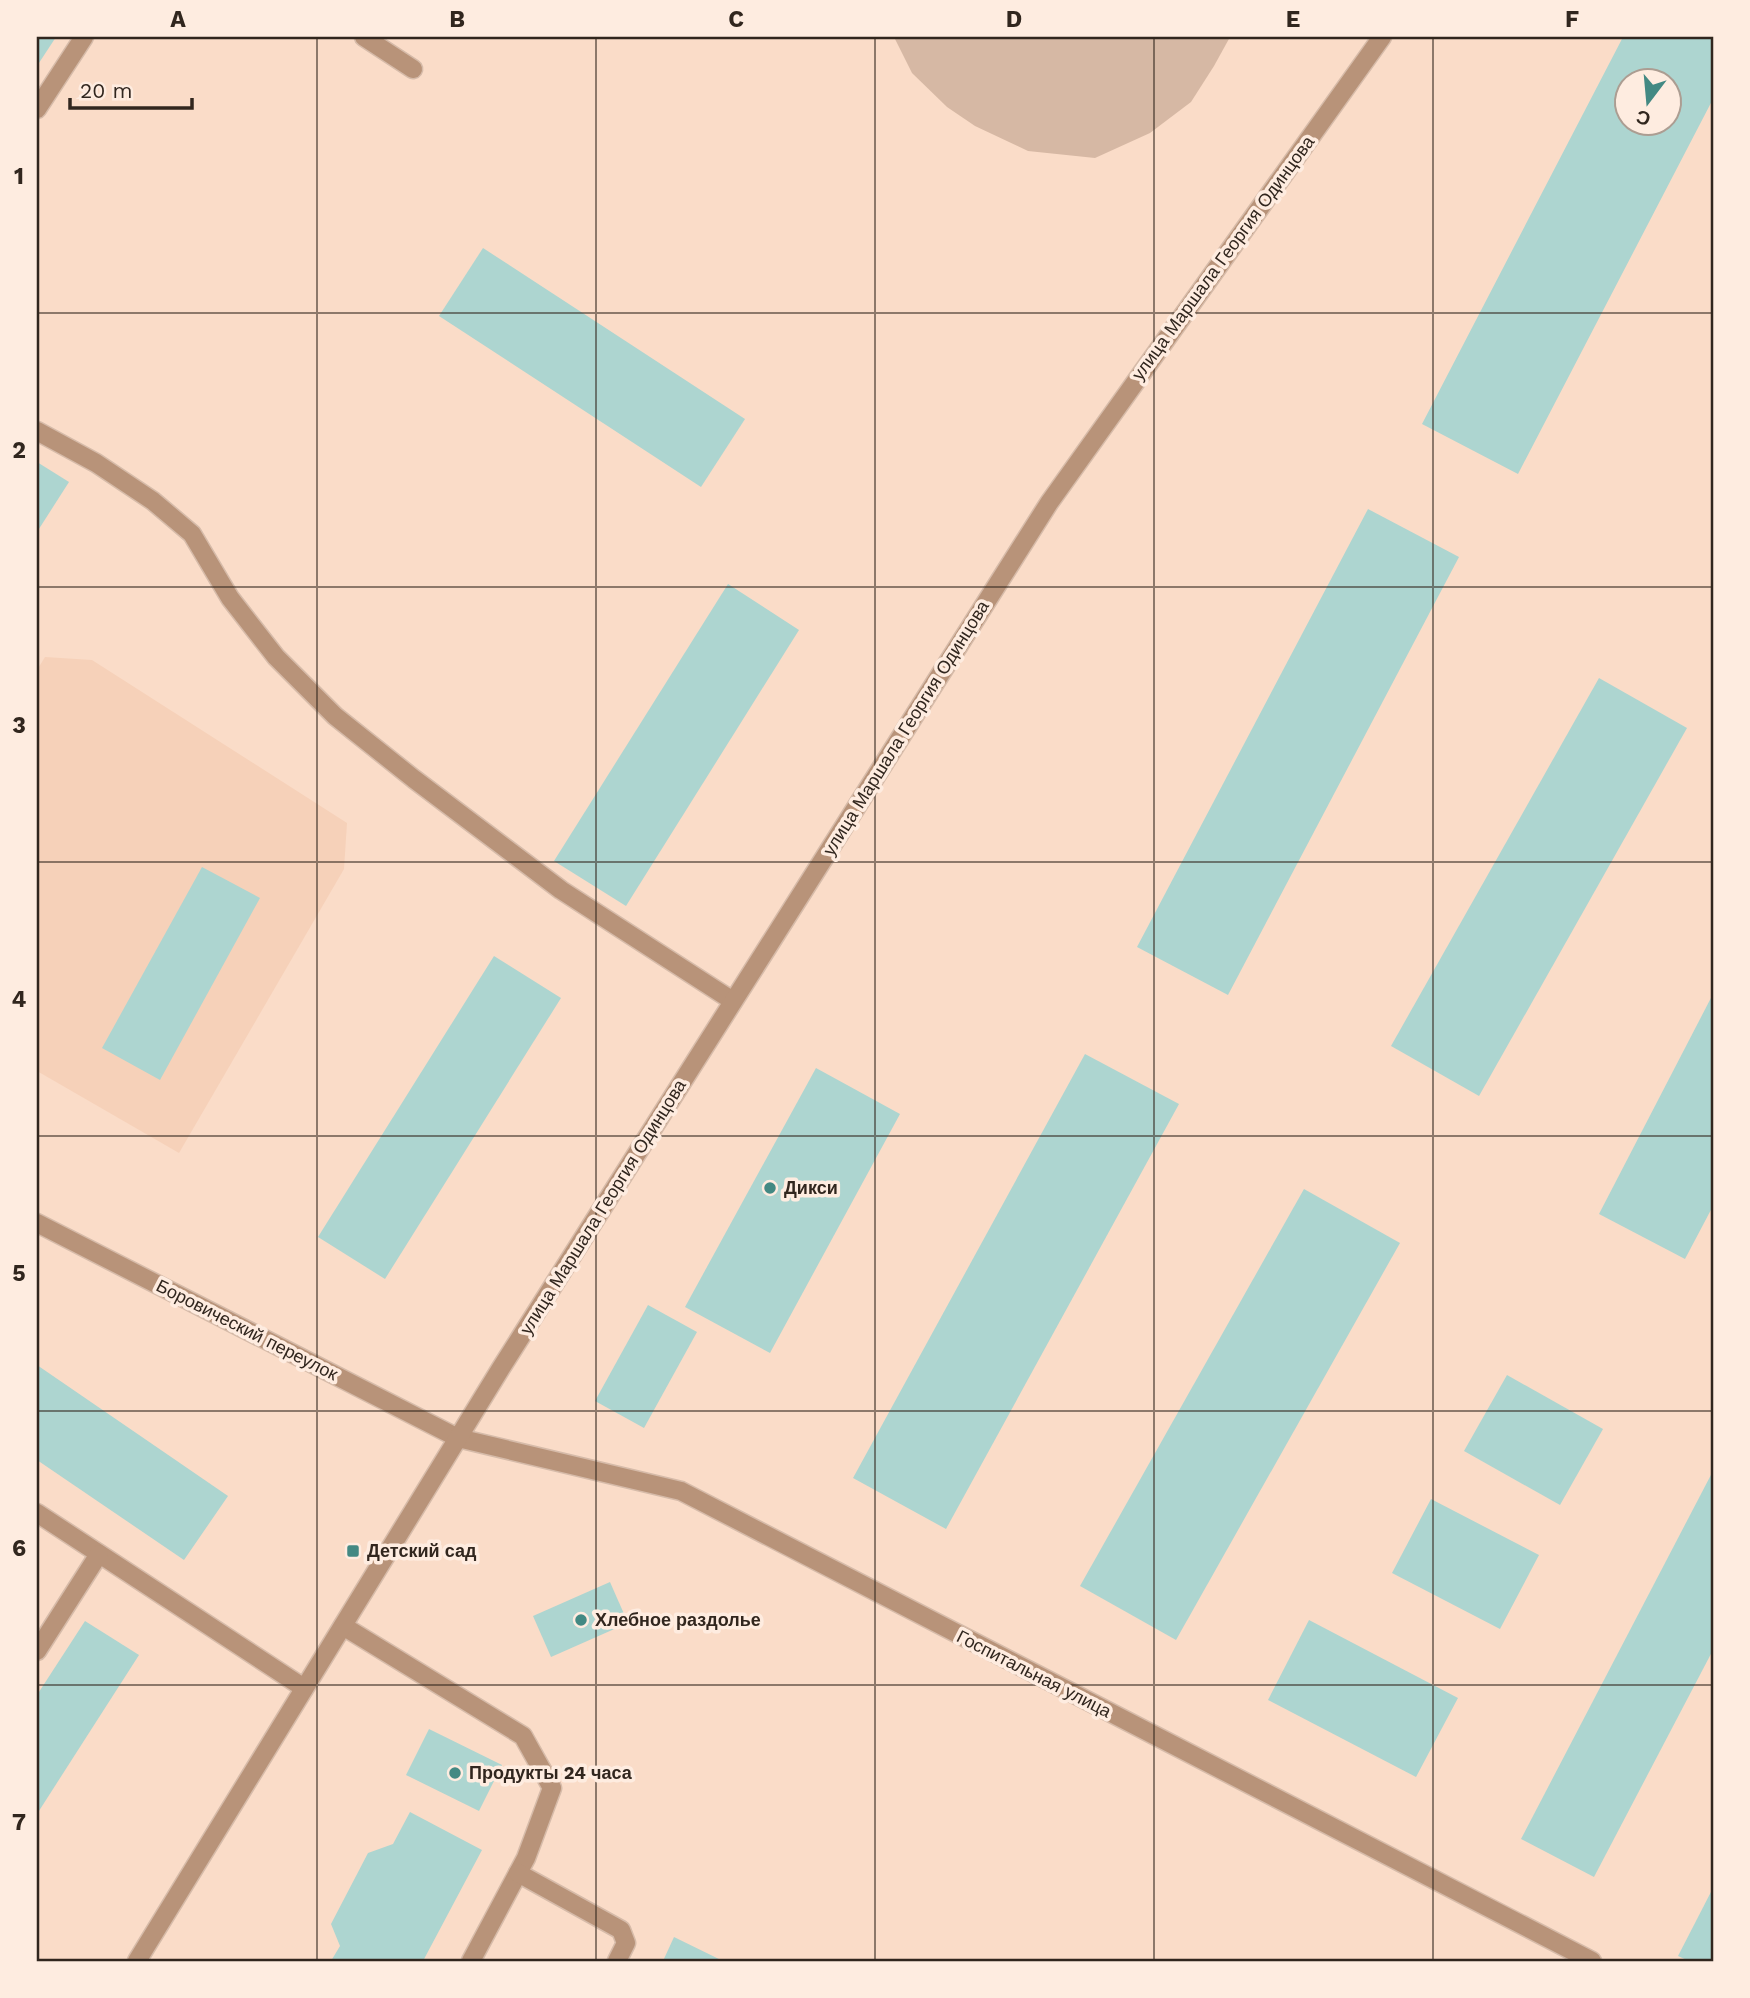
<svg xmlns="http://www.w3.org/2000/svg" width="1750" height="1998" viewBox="0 0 1750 1998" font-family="'Work Sans',sans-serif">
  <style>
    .built { fill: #f6d1b9 }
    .green { fill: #d6b8a4 }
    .building { fill: #add5d0; fill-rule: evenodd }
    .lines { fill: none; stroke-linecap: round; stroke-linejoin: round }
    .service-casing { stroke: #d6bba9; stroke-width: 21 }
    .minor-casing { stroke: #d6bba9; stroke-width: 21 }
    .tertiary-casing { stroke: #d6bba9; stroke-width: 21 }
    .service { stroke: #b89379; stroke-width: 18 }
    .minor { stroke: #b89379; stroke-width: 18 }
    .tertiary { stroke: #b89379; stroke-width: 18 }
    .grid { fill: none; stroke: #31261e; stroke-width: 2; stroke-opacity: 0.55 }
    .poi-dot { fill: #438983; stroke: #feece0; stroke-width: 2.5 }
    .labels { text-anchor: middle; stroke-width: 7; stroke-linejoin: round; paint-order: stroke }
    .street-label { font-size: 18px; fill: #31261e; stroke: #feece0 }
    .poi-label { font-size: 18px; font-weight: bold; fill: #31261e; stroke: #feece0; text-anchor: start }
    .neatline { fill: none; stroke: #31261e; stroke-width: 2.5 }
    .grid-label { font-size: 23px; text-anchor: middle; font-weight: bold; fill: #31261e }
  </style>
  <rect width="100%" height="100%" fill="#fadcc8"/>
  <path class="built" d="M45 657 92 660 347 823 344 869 179 1153 37 1071V670Z"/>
  <path class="green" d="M894 37H1230L1214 66 1191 102 1150 133 1095 158 1028 151 975 126 947 107 912 73Z"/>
  <g class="building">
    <path d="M37 37H56L37 66Z"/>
    <path d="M1623 37H1713V99L1518 474 1422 424ZM1628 80H1670V122H1628Z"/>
    <path d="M483 248 745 419 701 487 439 316Z"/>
    <path d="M37 462 69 482 37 532Z"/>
    <path d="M1368 509 1459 557 1228 995 1137 947Z"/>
    <path d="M728 584 799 630 626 906 554 861Z"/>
    <path d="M1599 678 1687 728 1479 1096 1391 1046Z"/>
    <path d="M202 867 260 898 160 1080 102 1048Z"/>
    <path d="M494 956 561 998 385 1279 318 1237Z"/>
    <path d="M1713 994V1206L1685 1259 1599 1214Z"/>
    <path d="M1085 1054 1179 1104 946 1529 853 1478Z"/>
    <path d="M816 1068 900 1114 770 1353 685 1307Z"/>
    <path d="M1304 1189 1400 1243 1176 1640 1080 1586Z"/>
    <path d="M648 1305 697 1332 644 1428 595 1401Z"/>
    <path d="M37 1365 228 1496 184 1560 37 1460Z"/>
    <path d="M1507 1375 1603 1429 1560 1505 1464 1451Z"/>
    <path d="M1713 1471V1650L1594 1877 1521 1839Z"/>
    <path d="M1431 1499 1539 1555 1500 1629 1392 1573Z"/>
    <path d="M610 1582 628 1623 551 1657 533 1616Z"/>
    <path d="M1309 1620 1458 1698 1416 1777 1268 1700Z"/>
    <path d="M85 1621 139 1655 37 1814V1695Z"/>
    <path d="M429 1729 502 1765 479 1811 406 1775Z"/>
    <path d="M410 1812 482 1850 423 1961H331L340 1946 331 1924 368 1853 393 1844Z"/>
    <path d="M1713 1888V1961H1689L1678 1956Z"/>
    <path d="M674 1937 723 1961H663Z"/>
  </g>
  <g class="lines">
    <g class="service-casing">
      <g id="service">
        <path d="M364 37 413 69"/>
        <path d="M37 109 84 37"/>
        <path d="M37 431 96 463 153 501 192 534 230 598 276 657 335 716 414 779 561 890 733 1001"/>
        <path d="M37 1513 304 1688"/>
        <path d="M343 1626 523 1736 552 1788 526 1858 471 1961"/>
        <path d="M37 1651 99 1554"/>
        <path d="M518 1873 621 1930 626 1943 617 1961"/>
      </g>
    </g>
    <g class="minor-casing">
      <path id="minor" d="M37 1223 458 1438 681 1491 1592 1961"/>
    </g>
    <g class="tertiary-casing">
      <path id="tertiary" d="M137 1961 501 1368 1049 503 1382 37"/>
    </g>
    <use href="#service" class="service"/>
    <use href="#minor" class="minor"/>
    <use href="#tertiary" class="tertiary"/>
  </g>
  <path class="grid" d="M317 37V1961M596 37V1961M875 37V1961M1154 37V1961M1433 37V1961M37 313H1713M37 587H1713M37 862H1713M37 1136H1713M37 1411H1713M37 1685H1713"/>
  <g class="poi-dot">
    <circle cx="770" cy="1188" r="7"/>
    <rect x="346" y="1544" width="14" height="14" rx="3.5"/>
    <circle cx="581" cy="1620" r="7"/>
    <circle cx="455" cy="1773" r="7"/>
  </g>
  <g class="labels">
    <g class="street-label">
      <text transform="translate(1223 258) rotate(-54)" y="6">улица Маршала Георгия Одинцова</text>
      <text transform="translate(906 728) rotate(-58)" y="6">улица Маршала Георгия Одинцова</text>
      <text transform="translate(603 1207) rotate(-58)" y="6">улица Маршала Георгия Одинцова</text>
      <text transform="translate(247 1330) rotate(27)" y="6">Боровический переулок</text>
      <text transform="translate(1034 1674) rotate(27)" y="6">Госпитальная улица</text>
    </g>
    <g class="poi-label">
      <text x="784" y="1194">Дикси</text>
      <text x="367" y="1557">Детский сад</text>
      <text x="595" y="1626">Хлебное раздолье</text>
      <text x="469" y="1779">Продукты 24 часа</text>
    </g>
  </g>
  <rect width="1750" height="1998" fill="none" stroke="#feece0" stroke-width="77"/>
  <g transform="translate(1648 102) rotate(196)"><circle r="33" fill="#feece0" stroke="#ac9d92" stroke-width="2"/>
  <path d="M0-5L12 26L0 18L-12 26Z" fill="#438983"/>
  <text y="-10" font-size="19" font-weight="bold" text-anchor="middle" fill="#31261e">С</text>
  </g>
  <path d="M70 98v10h122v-10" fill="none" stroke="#31261e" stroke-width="3.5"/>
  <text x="80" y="98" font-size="21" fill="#31261e" stroke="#feece0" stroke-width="5" paint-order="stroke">20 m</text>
  <rect x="38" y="38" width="1674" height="1922" class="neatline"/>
  <g class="grid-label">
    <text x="178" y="27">A</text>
    <text x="457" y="27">B</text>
    <text x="736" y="27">C</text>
    <text x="1014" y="27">D</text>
    <text x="1293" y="27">E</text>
    <text x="1572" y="27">F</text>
    <text x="19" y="184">1</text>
    <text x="19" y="458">2</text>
    <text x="19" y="733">3</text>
    <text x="19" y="1007">4</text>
    <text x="19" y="1281">5</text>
    <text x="19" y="1556">6</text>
    <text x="19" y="1830">7</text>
  </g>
</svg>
